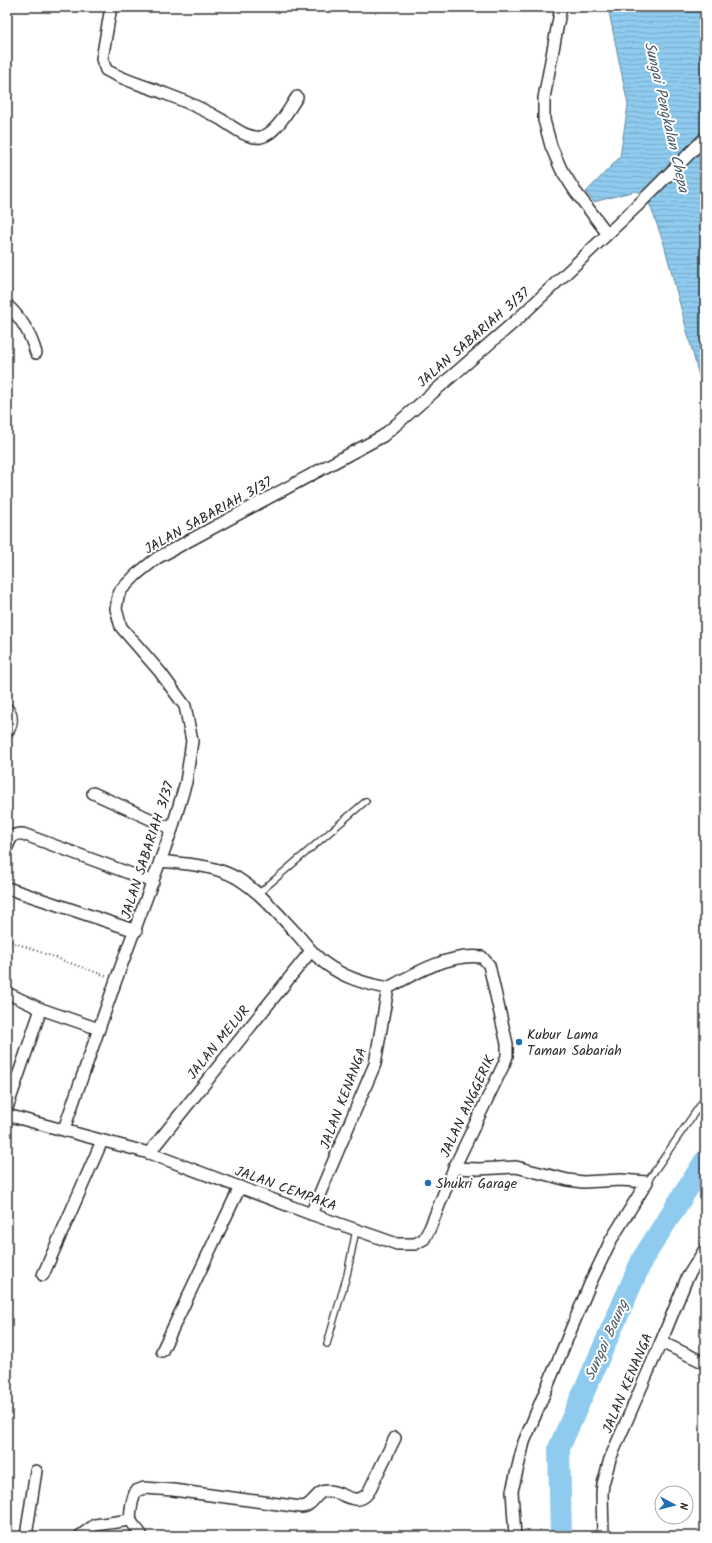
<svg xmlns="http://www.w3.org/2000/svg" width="712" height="1543" viewBox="0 0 712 1543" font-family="Kalam,sans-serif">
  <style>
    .water { fill: url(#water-rules); stroke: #668ba0 }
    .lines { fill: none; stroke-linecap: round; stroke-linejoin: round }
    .river { stroke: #8ecbee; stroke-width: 22 }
    .service-casing { stroke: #2b2b2b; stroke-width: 8 }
    .minor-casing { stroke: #2b2b2b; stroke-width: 14 }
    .path { stroke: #2b2b2b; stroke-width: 2; stroke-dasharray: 1 3; stroke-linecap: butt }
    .service { stroke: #fff; stroke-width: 5.5 }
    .minor { stroke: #fff; stroke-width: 11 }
    .poi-dot { fill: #1f6fb2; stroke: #fff; stroke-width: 1.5 }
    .labels { text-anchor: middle; stroke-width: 4; stroke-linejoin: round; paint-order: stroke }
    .street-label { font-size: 14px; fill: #2b2b2b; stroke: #fff }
    .poi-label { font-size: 14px; fill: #2b2b2b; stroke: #fff; text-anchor: start }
    .water-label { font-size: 15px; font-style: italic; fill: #495b66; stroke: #fff }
  </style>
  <defs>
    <pattern id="water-rules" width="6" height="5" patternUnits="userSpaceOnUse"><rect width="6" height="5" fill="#8ecbee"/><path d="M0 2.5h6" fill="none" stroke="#7baecc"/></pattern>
  </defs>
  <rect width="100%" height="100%" fill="#fff"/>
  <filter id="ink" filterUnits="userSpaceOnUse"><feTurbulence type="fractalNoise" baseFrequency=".025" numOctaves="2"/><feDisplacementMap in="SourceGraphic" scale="8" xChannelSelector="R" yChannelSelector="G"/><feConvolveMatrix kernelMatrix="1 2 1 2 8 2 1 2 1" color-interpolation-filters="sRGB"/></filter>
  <g filter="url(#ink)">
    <path class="water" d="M608 7H705V399L664 244 646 194 635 191 594 202 586 192 620 157 628 105Z"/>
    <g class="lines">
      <path class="river" d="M561 1536 559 1448 643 1258 705 1161"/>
      <g class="service-casing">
        <g id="service">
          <path d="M7 705C17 712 16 728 7 736"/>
          <path d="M259 893 366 801"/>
          <path d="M647 1182 705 1098"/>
          <path d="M327 1344 347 1275 356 1230"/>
        </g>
      </g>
      <g class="minor-casing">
        <g id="minor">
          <path d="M111 7 102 59 106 70C125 81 146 86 166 94 185 101 205 110 222 120 233 127 247 139 261 137 276 134 289 109 297 97"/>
          <path d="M561 7 544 98V120L551 146 561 169 575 191 607 233"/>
          <path d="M7 305C22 319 30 333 36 353"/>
          <path d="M93 793 172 829"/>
          <path d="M7 847C11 838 12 833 23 834L153 882"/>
          <path d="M160 861C187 864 213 865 237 878 260 892 278 914 297 934 306 944 314 956 326 964 345 978 365 984 388 988"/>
          <path d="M7 888 136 931"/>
          <path d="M7 993 41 1009 99 1029"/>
          <path d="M7 1108 41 1009"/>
          <path d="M7 1115 149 1153 311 1214 397 1244H415L424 1239 430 1228 454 1168 504 1064 507 1056V1044L489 965 482 957C450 953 415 973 388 988"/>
          <path d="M64 1129 116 980 172 829 186 782 192 741 185 706 160 672 121 627 116 609 118 596 121 590 137 574 157 558 383 436 520 317 636 207 705 138"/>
          <path d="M149 1153 311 951"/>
          <path d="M454 1168 479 1169 516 1167 568 1180 583 1182 621 1180 647 1182 611 1240 590 1284 524 1442 512 1491 515 1536"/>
          <path d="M311 1214 375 1064 388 988"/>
          <path d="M43 1275 102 1141"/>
          <path d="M661 1342 705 1363"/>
          <path d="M162 1351 240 1187"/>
          <path d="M26 1536 36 1471"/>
          <path d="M80 1536 95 1525 130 1520"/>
          <path d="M142 1536C139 1530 132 1525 131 1520 129 1514 133 1496 136 1491L144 1488 173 1490 301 1507C314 1507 315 1490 328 1491 343 1491 356 1508 368 1493L395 1438"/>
          <path d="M603 1536 602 1493 603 1484 610 1459 661 1342 687 1278 705 1249"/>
        </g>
      </g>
      <path class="path" d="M7 940 106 976"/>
      <use href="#service" class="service"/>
      <use href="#minor" class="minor"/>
    </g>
  </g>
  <g class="poi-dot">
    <circle cx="519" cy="1042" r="4"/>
    <circle cx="428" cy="1183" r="4"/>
  </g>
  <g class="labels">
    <g class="street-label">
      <text transform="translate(473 337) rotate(-41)" y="5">JALAN SABARIAH 3/37</text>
      <text transform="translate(208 515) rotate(-29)" y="5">JALAN SABARIAH 3/37</text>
      <text transform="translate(147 850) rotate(-72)" y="5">JALAN SABARIAH 3/37</text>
      <text transform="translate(218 1042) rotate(-51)" y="5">JALAN MELUR</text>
      <text transform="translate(343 1098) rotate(-69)" y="5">JALAN KENANGA</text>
      <text transform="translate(467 1106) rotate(-65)" y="5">JALAN ANGGERIK</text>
      <text transform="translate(286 1188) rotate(20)" y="5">JALAN CEMPAKA</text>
      <text transform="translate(627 1383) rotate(-67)" y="5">JALAN KENANGA</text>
    </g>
    <g class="poi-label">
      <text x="527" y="1039">Kubur Lama<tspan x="527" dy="16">Taman Sabariah</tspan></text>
      <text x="436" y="1188">Shukri Garage</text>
    </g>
    <g class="water-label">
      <text transform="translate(667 117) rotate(77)" y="5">Sungai Pengkalan Chepa</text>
      <text transform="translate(606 1340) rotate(-66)" y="5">Sungai Baung</text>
    </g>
  </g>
  <rect width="712" height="1543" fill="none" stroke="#fff" stroke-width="24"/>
  <rect x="12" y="12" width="688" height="1519" fill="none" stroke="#2b2b2b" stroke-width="1.5" filter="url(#ink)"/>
  <g transform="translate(674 1505) rotate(97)"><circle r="19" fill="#ffffff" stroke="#aaaaaa"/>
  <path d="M0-3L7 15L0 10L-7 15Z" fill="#1f6fb2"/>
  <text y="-6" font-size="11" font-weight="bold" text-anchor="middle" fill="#2b2b2b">N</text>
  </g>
</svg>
